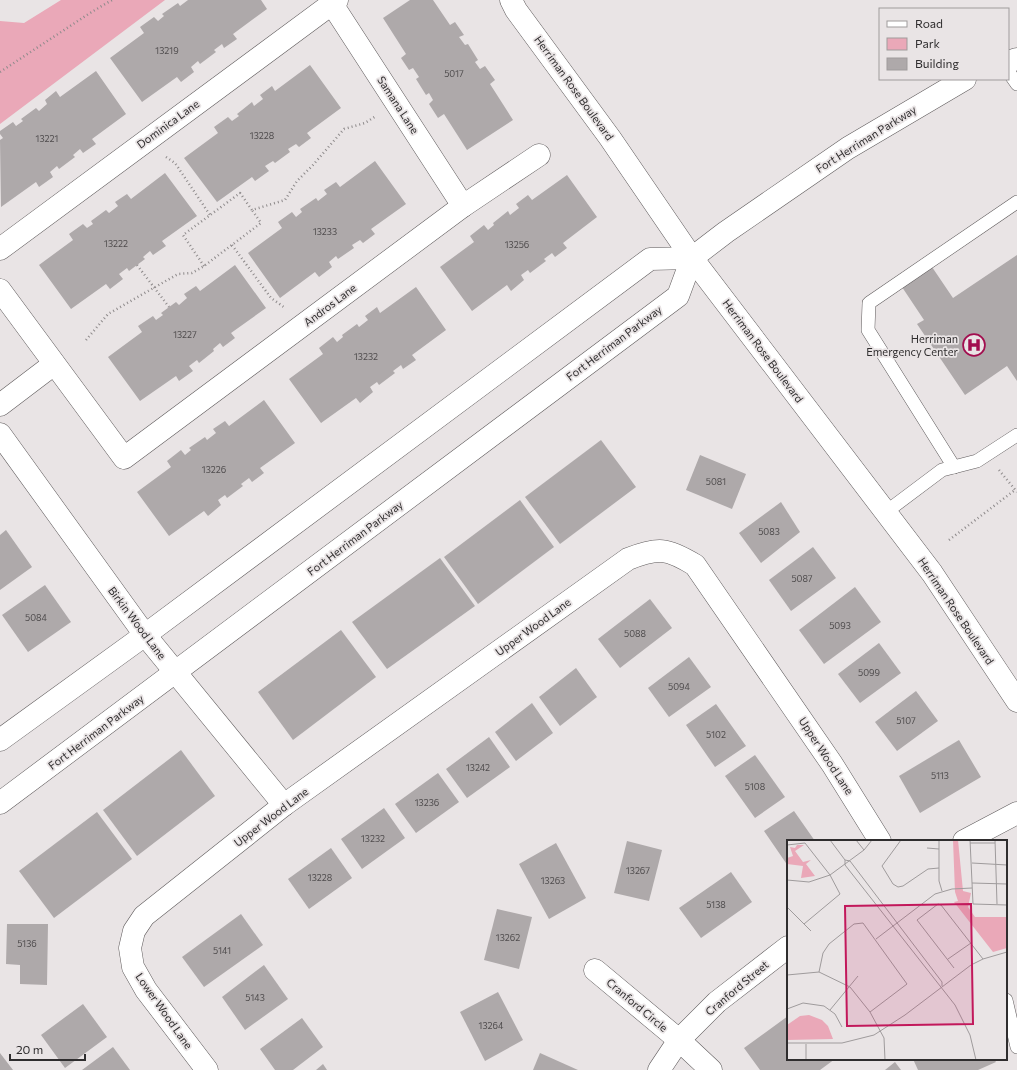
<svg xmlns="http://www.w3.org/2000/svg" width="1017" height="1070" viewBox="0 0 1017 1070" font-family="Commissioner,sans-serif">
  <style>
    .green { fill: #eaa8b8 }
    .building { fill: #aea9aa }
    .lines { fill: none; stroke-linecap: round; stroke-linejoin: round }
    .service-casing { stroke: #5f5b5c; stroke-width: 14 }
    .minor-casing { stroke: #5f5b5c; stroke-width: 23 }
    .tertiary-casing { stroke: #5f5b5c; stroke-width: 23 }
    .path { stroke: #8e8a8b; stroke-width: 2.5; stroke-dasharray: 1 3; stroke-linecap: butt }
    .service { stroke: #fff; stroke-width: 13 }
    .minor { stroke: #fff; stroke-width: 22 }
    .tertiary { stroke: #fff; stroke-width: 22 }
    .labels { text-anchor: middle; stroke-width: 3.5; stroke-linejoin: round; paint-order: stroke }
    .number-label { font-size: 9px; fill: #4f4c4d }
    .street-label { font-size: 11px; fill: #2f2d2e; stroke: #e9e4e5 }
    .poi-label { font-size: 11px; fill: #2f2d2e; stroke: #e9e4e5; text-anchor: end }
    .inset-road { fill: none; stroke: #9f9b9c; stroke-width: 1 }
    .view { fill: #c2185b; fill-opacity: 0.15; stroke: #c2185b; stroke-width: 2 }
    .inset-edge { fill: none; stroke: #2f2d2e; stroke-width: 2 }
  </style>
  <rect width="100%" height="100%" fill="#e9e4e5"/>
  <path class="green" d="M61 0H165L0 124V21L24 23Z"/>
  <g class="building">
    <path d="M188 0H261L267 9 233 34 237 39 224 48 222 44 214 50 216 52 200 64 198 61 191 67 194 72 181 82 177 77 142 102 110 58 144 33 140 27 154 17 158 21 164 16 162 14 178 3 180 6Z"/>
    <path d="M410 0H433L450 25 455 22 464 35 459 37 465 45 468 44 478 60 475 62 480 69 485 66 495 80 490 84 513 120 467 150 444 114 438 118 429 104 433 100 429 93 426 95 416 79 419 77 413 68 409 70 401 58 406 54 383 18Z"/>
    <path d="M310 65 341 108 307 133 311 138 299 147 296 144 288 149 290 152 275 163 273 161 265 166 269 171 255 181 252 177 217 202 184 158 218 133 214 127 228 117 232 121 239 116 237 114 252 102 254 106 263 99 260 95 272 86 275 91Z"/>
    <path d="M96 71 126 114 92 139 96 144 83 153 80 149 73 155 75 157 59 169 57 166 50 172 53 177 39 187 36 182 1 207 0 140 3 138 0 134V131L13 122 16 126 23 121 21 119 36 108 39 111 47 104 45 100 56 91 60 97Z"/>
    <path d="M375 161 406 204 371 229 375 234 363 243 360 240 352 245 354 248 338 259 336 256 329 262 332 267 319 277 315 272 280 298 248 253 282 228 278 222 292 212 296 217 302 212 300 209 316 198 318 201 327 194 324 190 336 182 340 187Z"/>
    <path d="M165 173 197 216 162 241 166 246 153 255 150 251 143 257 145 259 129 271 127 268 119 274 123 279 110 289 106 284 71 309 39 265 73 240 69 234 83 224 87 228 93 224 91 221 106 210 109 213 118 206 115 202 127 194 131 199Z"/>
    <path d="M567 175 597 217 563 243 567 248 555 257 552 253 544 259 546 261 530 273 528 270 521 275 524 280 511 291 507 285 472 311 440 267 474 242 470 236 484 225 488 230 494 225 493 223 508 211 510 215 519 208 516 204 528 195 532 200Z"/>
    <path d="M1017 255V381L1007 366 965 395 917 324 924 320 902 287 932 267 953 298Z"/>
    <path d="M235 265 266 308 231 333 235 338 223 347 220 343 213 349 214 351 199 363 197 360 189 366 193 371 179 381 176 376 140 401 108 357 142 332 138 326 153 316 156 320 163 315 161 313 176 302 179 305 187 298 184 294 196 286 200 291Z"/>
    <path d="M416 287 446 330 412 355 416 360 403 369 401 365 393 371 395 373 379 385 377 382 370 387 373 392 360 403 356 398 321 423 289 379 323 354 319 348 333 337 337 342 343 337 342 335 357 324 359 327 368 320 365 316 377 307 380 313Z"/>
    <path d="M264 400 295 443 260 468 264 473 252 482 249 478 241 484 243 486 227 498 225 495 218 500 221 505 208 516 204 511 169 536 137 492 171 467 167 461 181 450 185 455 191 450 189 448 205 437 207 440 216 433 213 429 225 421 229 426Z"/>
    <path d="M601 440 636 487 560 544 525 497Z"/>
    <path d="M700 455 746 474 732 509 686 490Z"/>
    <path d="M520 500 554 547 478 604 444 557Z"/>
    <path d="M781 502 800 532 761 563 739 533Z"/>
    <path d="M6 530 32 567 0 590V535Z"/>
    <path d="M813 547 836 578 791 611 769 580Z"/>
    <path d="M440 558 475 606 387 669 352 622Z"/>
    <path d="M45 585 71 622 28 652 2 615Z"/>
    <path d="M855 587 881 622 824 664 799 630Z"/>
    <path d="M650 599 672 628 620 668 598 639Z"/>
    <path d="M341 630 376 677 293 740 258 692Z"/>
    <path d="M879 643 901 673 860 703 838 674Z"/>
    <path d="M689 657 711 687 669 717 648 688Z"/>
    <path d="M576 668 597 697 560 726 539 697Z"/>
    <path d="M916 691 938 721 897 751 875 722Z"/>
    <path d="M532 703 553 733 516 761 495 732Z"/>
    <path d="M716 704 746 746 715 767 686 725Z"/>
    <path d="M489 737 510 767 467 798 446 769Z"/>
    <path d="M959 740 981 777 920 813 899 776Z"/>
    <path d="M181 750 215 796 137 856 103 810Z"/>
    <path d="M755 755 785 797 755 818 725 776Z"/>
    <path d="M438 773 459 802 416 833 395 804Z"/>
    <path d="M384 808 405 838 362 869 341 839Z"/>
    <path d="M794 811 815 841H788V866L764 831Z"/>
    <path d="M97 812 132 859 54 918 19 871Z"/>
    <path d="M627 841 662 850 649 901 614 893Z"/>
    <path d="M556 843 586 898 549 919 519 864Z"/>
    <path d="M331 848 352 878 309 909 288 879Z"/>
    <path d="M731 872 752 902 701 938 679 908Z"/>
    <path d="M497 909 532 917 519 969 484 960Z"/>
    <path d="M241 914 263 945 204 987 182 957Z"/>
    <path d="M7 924H48L47 985 20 984V965L6 964Z"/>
    <path d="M264 965 288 999 245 1030 222 997Z"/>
    <path d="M498 992 523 1040 485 1061 460 1012Z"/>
    <path d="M83 1004 107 1037 65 1068 41 1035Z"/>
    <path d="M788 1016V1059H835L820 1070H760L744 1048Z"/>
    <path d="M302 1018 323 1047 293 1070H275L260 1049Z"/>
    <path d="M113 1047 130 1070H82Z"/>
    <path d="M0 1053 13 1070H0Z"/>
    <path d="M540 1053 578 1070H533Z"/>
    <path d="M913 1059H994L996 1062 978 1070H918Z"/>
    <path d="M895 1062 901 1070H885Z"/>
    <path d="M323 1064 327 1070H316Z"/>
  </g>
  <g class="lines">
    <g class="service-casing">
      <g id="service">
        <path d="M1008 71 1017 84"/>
        <path d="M954 467 868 330 869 303 1017 202"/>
        <path d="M886 512 942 470 977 461 1017 435"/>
        <path d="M1006 1000 1017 1047"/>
      </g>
    </g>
    <g class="minor-casing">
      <g id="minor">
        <path d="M332 4 463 206"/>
        <path d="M0 249 337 0"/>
        <path d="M0 290 124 458 463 206 539 155"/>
        <path d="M0 405 54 364"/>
        <path d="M0 434 145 635 284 805"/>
        <path d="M964 841 1017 813"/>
        <path d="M595 970 679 1040 711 1070"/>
        <path d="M207 1070 146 990 133 967 130 948 134 931 144 916 284 805 628 559C658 547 667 548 695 565L832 764 880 841"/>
        <path d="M659 1070 679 1040 717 1002 788 947"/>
      </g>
    </g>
    <g class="tertiary-casing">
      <g id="tertiary">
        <path d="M511 0 516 10 610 138 692 258 932 573 1017 701"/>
        <path d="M1008 62 1017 59"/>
        <path d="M0 740 145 635 650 259 692 258"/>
        <path d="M0 803 678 296 692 258 726 232 848 148 965 79"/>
      </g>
    </g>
    <g class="path">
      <path d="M0 72 90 13 112 0"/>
      <path d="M166 157 175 163 210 215"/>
      <path d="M232 245 271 298 281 305 285 308"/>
      <path d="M137 265 169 307"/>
      <path d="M204 266 183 235 240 193 252 210 285 200 297 181 313 165 344 129 365 123 376 116"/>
      <path d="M86 340 108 314 178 274 192 273 204 266 261 223 252 210"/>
      <path d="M999 470 1017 492"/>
      <path d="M949 540 1015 490"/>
    </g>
    <use href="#service" class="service"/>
    <use href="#minor" class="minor"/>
    <use href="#tertiary" class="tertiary"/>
  </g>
  <defs>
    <g id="hospital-ring" transform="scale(1.15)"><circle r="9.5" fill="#e9e4e5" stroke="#a20e4f" stroke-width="1.5"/><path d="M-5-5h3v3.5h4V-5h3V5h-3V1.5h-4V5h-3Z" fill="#a20e4f"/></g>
  </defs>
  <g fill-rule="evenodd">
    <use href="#hospital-ring" x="974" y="345"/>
  </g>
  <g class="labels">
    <g class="number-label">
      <text x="167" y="54">13219</text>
      <text x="454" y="77">5017</text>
      <text x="262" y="139">13228</text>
      <text x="47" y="142">13221</text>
      <text x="325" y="235">13233</text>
      <text x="116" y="247">13222</text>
      <text x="517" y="248">13256</text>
      <text x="185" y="338">13227</text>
      <text x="366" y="360">13232</text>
      <text x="214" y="473">13226</text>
      <text x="716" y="485">5081</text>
      <text x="769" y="535">5083</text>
      <text x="802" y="582">5087</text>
      <text x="36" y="621">5084</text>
      <text x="840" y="629">5093</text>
      <text x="635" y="637">5088</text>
      <text x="869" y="676">5099</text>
      <text x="679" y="690">5094</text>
      <text x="906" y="724">5107</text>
      <text x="716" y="738">5102</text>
      <text x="478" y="771">13242</text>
      <text x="940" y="779">5113</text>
      <text x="755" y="790">5108</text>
      <text x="427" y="806">13236</text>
      <text x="373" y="842">13232</text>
      <text x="638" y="874">13267</text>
      <text x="320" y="881">13228</text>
      <text x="553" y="884">13263</text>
      <text x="716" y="908">5138</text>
      <text x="508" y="941">13262</text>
      <text x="27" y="947">5136</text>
      <text x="222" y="954">5141</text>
      <text x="255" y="1001">5143</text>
      <text x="491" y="1029">13264</text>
    </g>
    <g class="street-label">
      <text transform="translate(574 88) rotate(54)" y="4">Herriman Rose Boulevard</text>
      <text transform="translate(398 105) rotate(57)" y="4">Samana Lane</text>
      <text transform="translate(168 124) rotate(-36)" y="4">Dominica Lane</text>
      <text transform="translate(866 139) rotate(-32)" y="4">Fort Herriman Parkway</text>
      <text transform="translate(330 305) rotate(-37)" y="4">Andros Lane</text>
      <text transform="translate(614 343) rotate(-37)" y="4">Fort Herriman Parkway</text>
      <text transform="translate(763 351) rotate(53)" y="4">Herriman Rose Boulevard</text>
      <text transform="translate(355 538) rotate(-37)" y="4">Fort Herriman Parkway</text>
      <text transform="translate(956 611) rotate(56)" y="4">Herriman Rose Boulevard</text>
      <text transform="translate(137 623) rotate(53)" y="4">Birkin Wood Lane</text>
      <text transform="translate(533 627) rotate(-36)" y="4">Upper Wood Lane</text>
      <text transform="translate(96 732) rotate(-37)" y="4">Fort Herriman Parkway</text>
      <text transform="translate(826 756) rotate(57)" y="4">Upper Wood Lane</text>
      <text transform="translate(271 817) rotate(-37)" y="4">Upper Wood Lane</text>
      <text transform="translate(737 988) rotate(-40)" y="4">Cranford Street</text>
      <text transform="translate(637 1005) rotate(40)" y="4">Cranford Circle</text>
      <text transform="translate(164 1011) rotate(55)" y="4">Lower Wood Lane</text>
    </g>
    <g class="poi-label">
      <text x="958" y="343">Herriman<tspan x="958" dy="13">Emergency Center</tspan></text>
    </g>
  </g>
  <g transform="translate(787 840)">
    <rect width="220" height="220" fill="#e9e4e5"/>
    <path d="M166 0H171L176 51 184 53 181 67 188 77H220V108L206 112 167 62 171 61 168 52ZM10 5H17L8 11 16 22 24 20 19 24 28 36 14 38 16 26 0 24V18L6 16 3 7 8 8ZM22 175 35 180 41 186 46 199 0 200V185L13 176Z" fill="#eaa8b8"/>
    <path class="inset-road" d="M43 0 58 20 63 21 155 142V146M69 0 77 10M114 0 95 26 106 44 111 47 116 46 141 29 152 28M152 0V41L155 51M183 0 186 64 220 65M208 0 210 64M183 3H208M0 5 18 3 43 35 53 54 17 84M140 8 152 9M58 20V25L168 165 183 195 189 220M185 23 220 25M0 40 22 42 43 35 77 10 85 0M185 43 220 44M0 67 24 91M89 99 148 54 165 49 185 48M161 119 184 103M167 128 130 80 151 64 154 65 196 119M32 132 36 113 42 104 67 84 76 83 120 144 83 172M0 135 32 132 63 147 83 172 97 198 98 220M0 169 16 163 37 166 48 174 55 187M43 170 71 136M0 203H55L87 195 118 175 184 125 196 119 220 112M19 220V204"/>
    <path class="view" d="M184 64 186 184 60 186 58 66Z"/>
    <rect width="220" height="220" class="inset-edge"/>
  </g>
  <rect x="879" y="8" width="130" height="72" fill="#e9e4e5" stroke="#9f9b9c"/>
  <rect x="887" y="21" width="20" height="6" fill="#ffffff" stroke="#9f9b9c"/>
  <text x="915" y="28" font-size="12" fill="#2f2d2e">Road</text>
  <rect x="887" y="38" width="20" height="12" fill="#eaa8b8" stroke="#9f9b9c"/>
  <text x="915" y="48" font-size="12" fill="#2f2d2e">Park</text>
  <rect x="887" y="58" width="20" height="12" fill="#aea9aa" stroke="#9f9b9c"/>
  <text x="915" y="68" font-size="12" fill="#2f2d2e">Building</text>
  <path d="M10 1054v6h75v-6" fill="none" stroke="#2f2d2e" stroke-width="2"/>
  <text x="16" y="1054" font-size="12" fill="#2f2d2e" stroke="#e9e4e5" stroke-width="3" paint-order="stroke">20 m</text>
</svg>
